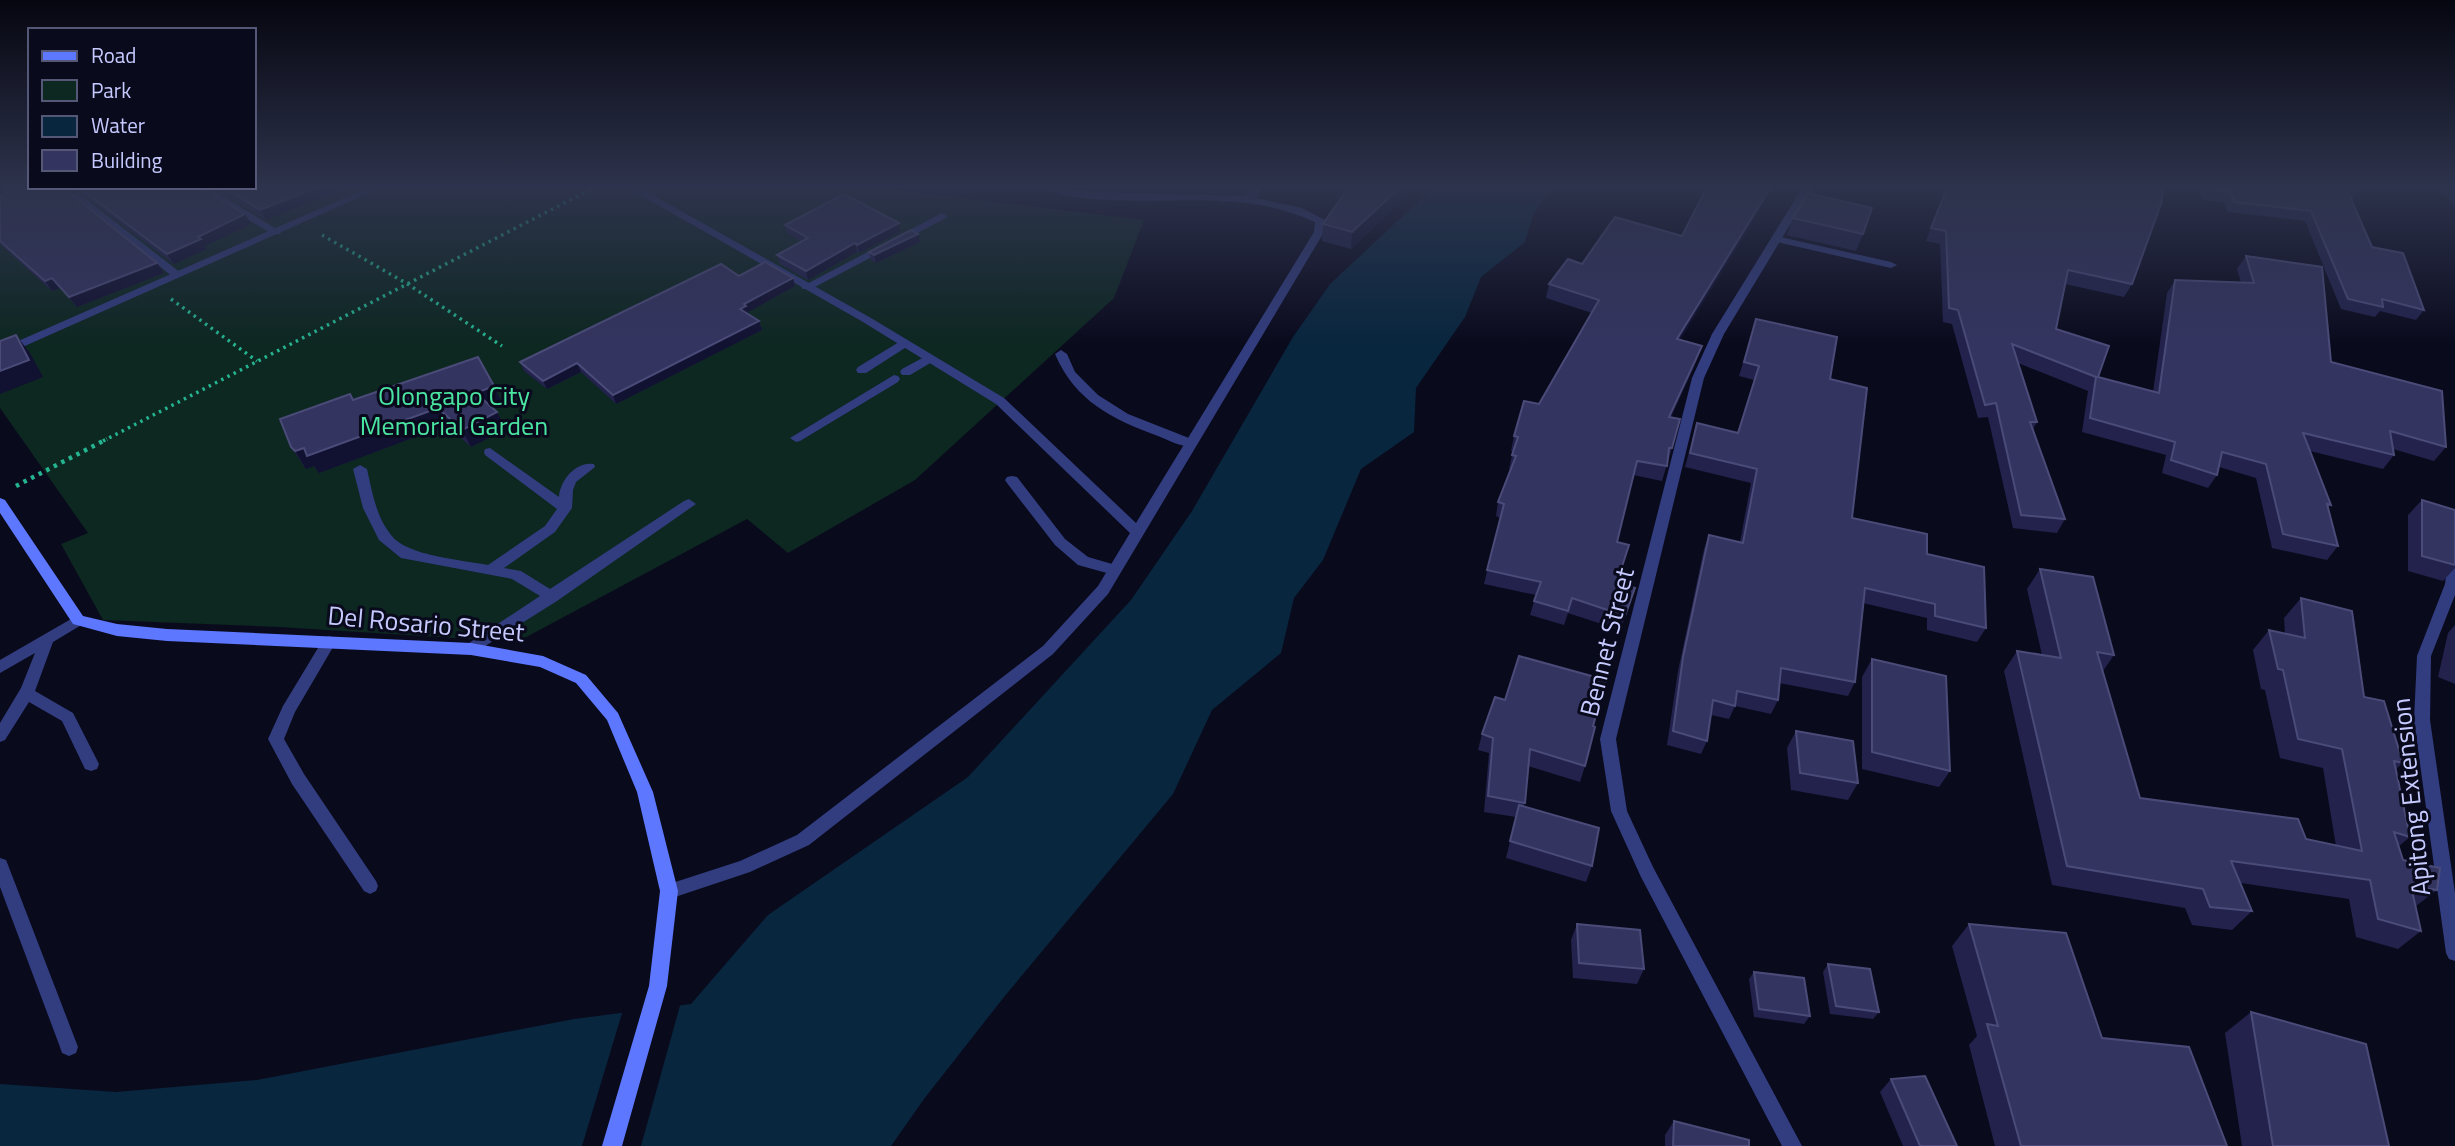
<svg xmlns="http://www.w3.org/2000/svg" width="2455" height="1146" viewBox="0 0 2455 1146" font-family="'Titillium Web',sans-serif">
  <style>
    .green { fill: #0d2721 }
    .water { fill: #08263e }
    .pier { fill: #0a0a1d }
    .lines { fill: none; stroke-linecap: round; stroke-linejoin: round }
    .path-far1 { stroke: #25b490; stroke-width: 3.5; stroke-dasharray: 2.5 4.5; stroke-linecap: butt }
    .path { stroke: #25b490; stroke-width: 4.5; stroke-dasharray: 3.5 5; stroke-linecap: butt }
    .service { fill: #323d7f; fill-rule: evenodd }
    .minor { fill: #323d7f; fill-rule: evenodd }
    .secondary { fill: #5d77ff; fill-rule: evenodd }
    .wall { fill: #22224c }
    .shaded-wall { fill: #111131 }
    .building { fill: #343460; stroke: #4b4b79; stroke-width: 2 }
    .labels { text-anchor: middle; stroke-width: 6; stroke-linejoin: round; paint-order: stroke }
    .park-label { font-size: 26px; fill: #4be5a2; stroke: #0a0a1d }
    .street-label { font-size: 26px; fill: #c6caff; stroke: #0a0a1d }
  </style>
  <rect width="100%" height="100%" fill="#0a0a1d"/>
  <path class="green" d="M254 185H879L889 189 1144 220 1114 298 915 480 788 553 747 519 517 642 279 627 103 620 61 544 88 533 0 408V200L31 187H254Z"/>
  <path class="water" d="M1436 185H1553L1533 215 1525 242 1481 277 1465 317 1416 388 1414 432 1361 469 1323 560 1294 598 1281 653 1212 710 1173 794 1004 997 924 1099 891 1146H0V1084L116 1092 257 1080 574 1019 691 1004 768 915 968 777 1131 600 1192 511 1293 337 1330 284Z"/>
  <path class="pier" d="M681 1002 641 1146H582L623 1010Z"/>
  <g class="lines">
    <g class="path-far1">
      <path d="M322 235 406 283 502 346"/>
      <path d="M171 299 257 361"/>
      <path d="M103 441 599 185"/>
    </g>
    <path class="path" d="M16 486 107 439"/>
    <g class="service">
      <path d="M195 187H208L281 232 280 234H272Z"/>
      <path d="M78 193 181 273V277H173L74 198 73 196Z"/>
      <path d="M942 213 947 216 946 218 811 289H803L801 287Z"/>
      <path d="M1776 236 1891 262 1897 265 1891 268 1772 241V237Z"/>
      <path d="M904 339 908 340V346L866 373H858L856 370 858 367Z"/>
      <path d="M1061 350 1067 354 1075 372 1098 395 1128 414 1194 440 1195 443 1194 446C1182 448 1168 440 1158 436 1112 419 1075 401 1055 354Z"/>
      <path d="M928 355 934 359 932 362 910 375H902L900 372 902 369Z"/>
      <path d="M894 375 898 376 900 379 898 382 800 441 796 442 790 438Z"/>
      <path d="M490 448 559 497C560 480 576 461 594 464L595 467 576 482 573 490 572 508 555 532 504 568 521 571 550 589 684 501 689 499 696 504 557 601 471 655 466 653 464 649 466 645 540 596 512 579 401 558 379 540 363 508 353 469 360 465 367 469C372 491 376 517 391 535 406 556 463 560 488 565L545 526 557 509 485 455 484 452 485 449Z"/>
      <path d="M1012 476 1017 477 1065 539 1088 557 1119 566 1121 570 1119 574 1114 575 1078 565 1055 545 1007 483 1005 480 1007 477Z"/>
      <path d="M78 615 83 616 85 620 83 624 53 642 35 691 73 713 99 764 97 769 91 771 85 769 62 721 29 702 5 740 0 742V723L21 688 35 653 0 673V660Z"/>
      <path d="M329 636 334 638 336 642 295 712 284 739 304 774 376 881 378 886 376 891 370 894 364 891 292 784 268 739 283 706 324 638Z"/>
      <path d="M0 858 6 860 8 865 78 1047 76 1053 69 1056 62 1053 60 1047 0 887Z"/>
    </g>
    <g class="minor">
      <path d="M374 185H387L0 357V349Z"/>
      <path d="M623 185H635L871 318 1004 398 1136 523 1314 232 1315 222C1284 208 1254 202 1221 201 1181 198 1068 208 1040 185 1056 184 1074 191 1091 192L1246 196 1252 185H1262L1256 198 1302 208 1325 220 1324 232 1108 594 1053 654 809 845 750 872 669 899 663 896 660 891 663 886 740 861 797 835 1043 646 1098 586 1130 533 996 404 863 322Z"/>
      <path d="M1804 185H1814L1724 334 1704 378 1616 739 1627 811 1653 867 1802 1146H1782L1641 877 1611 811 1600 739 1692 378 1712 334Z"/>
      <path d="M2455 551V595L2431 656 2430 720 2455 893V961L2449 959 2446 953 2414 720 2417 656 2445 584 2448 556Z"/>
    </g>
    <path class="secondary" d="M0 498 5 500 83 616 117 624 167 629 471 643 543 656 586 675 618 713 653 792 678 891 667 986 622 1146H602L649 986 660 891 637 792 607 720 576 683 540 667 471 655 167 641 117 636 73 624 0 513Z"/>
  </g>
  <g class="wall">
    <path d="M0 185 30 187H200L245 214 251 224 205 246 207 249 174 264 77 191 71 195 157 263 164 273 77 307 60 288 52 291 0 244V195L5 193 0 187Z"/>
    <path d="M1419 185 1351 249 1322 241 1323 224Z"/>
    <path d="M1947 185 2132 284 2124 297 2065 284 2056 329 2098 377 2153 392 2167 293 2175 280 2241 283 2237 269 2246 256 2331 362 2446 447 2434 461 2393 449 2394 455 2383 469 2310 451 2331 505 2328 508 2338 546 2327 560 2272 548 2256 478 2219 467 2217 475 2208 488 2162 473 2166 455 2082 432 2088 391 2018 363 2037 422 2033 429 2065 519 2057 533 2013 528 1988 417 1978 418 1952 324 1943 322 1940 244 1926 241Z"/>
    <path d="M2195 185H2357L2359 191 2352 201 2372 247 2424 310 2416 320 2380 311 2375 317 2341 309 2305 221 2228 212 2224 202 2203 200Z"/>
    <path d="M2436 185H2455V203H2453Z"/>
    <path d="M213 187H254L266 220Z"/>
    <path d="M1793 218 1863 234 1856 251 1787 235Z"/>
    <path d="M785 225 900 232 859 253 857 252 808 280 780 264 777 255 802 242 787 233Z"/>
    <path d="M918 234 920 242 876 263 871 260 869 252Z"/>
    <path d="M1568 259 1680 340 1697 360 1671 417 1672 448 1662 481 1633 475 1617 542V582L1631 602 1620 630 1568 613 1564 625 1530 615 1536 595 1484 584 1500 518 1496 516 1498 502 1510 469H1509L1513 451H1511L1514 436 1539 404 1592 313 1546 298 1549 284Z"/>
    <path d="M739 276 793 278 795 286 748 312 749 315 759 321 762 330 616 404 581 372 547 389 524 371 520 362Z"/>
    <path d="M1756 319 1830 379 1852 518 1927 554 1986 628 1977 642 1927 630V618L1863 603 1855 682 1848 696 1779 683 1778 700 1771 714 1735 706 1729 719 1711 715 1707 741 1701 754 1667 745 1678 671 1704 549 1709 535 1740 542 1751 483 1685 467 1697 423 1738 433 1754 380 1739 376Z"/>
    <path d="M494 386 502 403 492 407 497 412 506 429 471 447 447 425 319 473 314 466 306 469 291 447 354 400Z"/>
    <path d="M2422 500 2455 510V568L2443 581 2408 571V515Z"/>
    <path d="M2040 569 2114 655 2103 671 2140 798 2336 846 2323 768 2280 758 2265 690 2261 689 2253 650 2269 630 2285 633 2284 618 2301 598 2364 697 2403 763 2396 769 2410 837 2399 846 2403 860 2437 890 2416 906 2421 931 2398 949 2356 937 2349 899 2241 883 2252 911 2232 930 2192 925 2185 908 2052 885 2004 671 2017 651 2042 655 2027 589Z"/>
    <path d="M2455 625V684L2438 677 2448 633Z"/>
    <path d="M1872 659 1950 771 1939 787 1862 769V677Z"/>
    <path d="M1593 726 1585 766 1580 782 1528 766 1524 806 1592 866 1586 882 1506 858 1516 817 1484 812 1489 753 1478 750 1482 734Z"/>
    <path d="M1796 731 1858 783 1848 800 1791 790 1787 748Z"/>
    <path d="M1577 924 1644 969 1637 984 1573 978 1571 940Z"/>
    <path d="M1969 924 2102 1038 2227 1146H1995L1969 1045 1977 1036 1952 946Z"/>
    <path d="M1828 964 1879 1012 1873 1019 1830 1014 1823 972Z"/>
    <path d="M1754 972 1810 1016 1804 1024 1754 1017 1749 979Z"/>
    <path d="M2251 1012 2389 1146H2242L2225 1033Z"/>
    <path d="M1891 1079 1957 1146H1903L1880 1092Z"/>
    <path d="M1674 1121 1749 1146H1665V1135Z"/>
  </g>
  <g class="shaded-wall">
    <path d="M323 185H353L266 220 260 210Z"/>
    <path d="M1403 185H1419L1351 249 1352 232Z"/>
    <path d="M1772 185H1776L1672 353 1677 339Z"/>
    <path d="M64 187H74L77 191 70 195 66 190Z"/>
    <path d="M245 214 251 224 205 246 207 249 174 264 167 254 198 237Z"/>
    <path d="M899 223 900 232 859 253 857 245Z"/>
    <path d="M918 234 920 242 876 263 874 255Z"/>
    <path d="M855 243 857 252 808 280 806 271Z"/>
    <path d="M157 263 164 273 77 307 69 297Z"/>
    <path d="M52 278 60 288 52 291 45 281Z"/>
    <path d="M793 278 795 286 748 312 749 315 740 309 744 304Z"/>
    <path d="M759 321 762 330 616 404 613 395Z"/>
    <path d="M16 335 30 353 43 377 0 394V371Z"/>
    <path d="M1702 346 1697 360 1664 431 1669 417Z"/>
    <path d="M577 363 581 372 547 389 543 381Z"/>
    <path d="M494 386 502 403 485 410 476 393Z"/>
    <path d="M438 408 447 425 319 473 314 466 306 469 295 451Z"/>
    <path d="M497 412 506 429 471 447 462 430Z"/>
  </g>
  <g class="building">
    <path d="M0 185H30V187H64L66 190 157 263 69 297 52 278 45 281 0 241V195L6 193Z"/>
    <path d="M254 185H323L260 210 223 187H254Z"/>
    <path d="M1350 185H1403L1352 232 1323 224Z"/>
    <path d="M1708 185H1772L1677 339 1702 346 1669 417 1680 419 1672 448H1669L1667 466 1637 461 1617 542 1629 545 1617 582 1635 588 1625 616 1572 598 1568 611 1534 601 1541 582 1487 570 1504 504 1498 502 1516 456 1512 455 1518 437 1514 436 1524 401 1539 404 1599 300 1549 284 1568 259 1582 264 1615 217 1682 236Z"/>
    <path d="M1948 185H2164L2161 204 2132 284 2068 270 2056 329 2109 346 2098 377 2159 393 2175 280 2254 283 2246 256 2322 267 2331 362 2442 391 2446 447 2390 431 2394 455 2303 433 2331 505 2327 504 2338 546 2283 534 2266 464 2222 452 2217 475 2171 460 2175 442 2090 418 2096 377 2012 344 2037 422H2030L2065 519 2021 515 1996 403 1985 405 1958 310 1949 308 1946 231 1931 228Z"/>
    <path d="M2206 185H2357L2359 191 2347 190 2372 247 2403 253 2424 310 2382 299 2383 307 2348 299 2311 211 2234 202 2230 192 2209 190Z"/>
    <path d="M78 187H200L245 214 198 237 201 239 167 254Z"/>
    <path d="M1808 193 1872 208 1863 234 1793 218Z"/>
    <path d="M844 194 899 223 857 245 855 243 806 271 777 255 808 238 785 225Z"/>
    <path d="M911 230 918 234 874 255 869 252Z"/>
    <path d="M765 262 793 278 744 304 746 306 740 309 759 321 613 395 577 363 543 381 520 362 721 264 739 276Z"/>
    <path d="M1756 319 1837 337 1830 379 1867 388 1852 518 1927 534V554L1984 567 1986 628 1935 616V604L1865 588 1855 682 1781 668 1778 700 1737 691 1735 706 1713 700 1707 741 1673 731 1683 657 1709 535 1743 543 1757 469 1690 453 1697 423 1738 433 1759 366 1744 362Z"/>
    <path d="M16 335 29 360 0 371V341Z"/>
    <path d="M478 357 494 386 476 393 497 412 462 430 438 408 307 456 304 448 295 451 291 447 280 419 350 394 353 400Z"/>
    <path d="M2422 500 2455 510V565L2422 556Z"/>
    <path d="M2040 569 2093 577 2114 655 2097 652 2140 798 2298 819 2306 839 2362 851 2342 749 2298 739 2283 670 2278 669 2269 630 2305 638 2301 598 2352 611 2364 697 2384 701 2403 763 2394 761 2410 837 2394 832 2403 860 2440 868 2437 890 2411 886 2421 931 2378 919 2370 880 2231 861 2252 911 2210 907 2203 889 2067 866 2017 651 2061 658Z"/>
    <path d="M1519 656 1606 680 1593 726 1595 727 1585 766 1530 749 1525 803 1488 796 1493 738 1482 734 1495 697 1505 700Z"/>
    <path d="M1872 659 1946 676 1950 771 1872 752Z"/>
    <path d="M1796 731 1853 741 1858 783 1800 773Z"/>
    <path d="M1519 805 1599 828 1592 866 1510 841Z"/>
    <path d="M1577 924 1640 930 1644 969 1579 963Z"/>
    <path d="M1969 924 2066 933 2102 1038 2189 1047 2227 1146H2021L1987 1024 1998 1026Z"/>
    <path d="M1828 964 1870 969 1879 1012 1836 1006Z"/>
    <path d="M1754 972 1804 978 1810 1016 1759 1009Z"/>
    <path d="M2251 1012 2366 1044 2389 1146H2273Z"/>
    <path d="M1925 1076 1957 1146H1920L1891 1079Z"/>
    <path d="M1674 1121 1749 1140V1146H1673Z"/>
  </g>
  <linearGradient id="sky" x2="0" y2="1"><stop stop-color="#060610"/><stop offset="0.54" stop-color="#2d334c"/><stop offset="1" stop-color="#2d334c" stop-opacity="0"/></linearGradient>
  <rect width="2455" height="345" fill="url(#sky)"/>
  <g class="labels">
    <g class="park-label">
      <text x="454" y="405">Olongapo City<tspan x="454" dy="30">Memorial Garden</tspan></text>
    </g>
    <g class="street-label">
      <text transform="translate(426 624) rotate(5)" y="9">Del Rosario Street</text>
      <text transform="translate(1607 642) rotate(-76)" y="9">Bennet Street</text>
      <text transform="translate(2411 797) rotate(-96)" y="9">Apitong Extension</text>
    </g>
  </g>
  <rect x="28" y="28" width="228" height="161" fill="#0a0a1d" stroke="#555777" stroke-width="2"/>
  <rect x="42" y="51" width="35" height="10" fill="#5d77ff" stroke="#555777" stroke-width="2"/>
  <text x="91" y="63" font-size="21" fill="#c6caff">Road</text>
  <rect x="42" y="80" width="35" height="21" fill="#0d2721" stroke="#555777" stroke-width="2"/>
  <text x="91" y="98" font-size="21" fill="#c6caff">Park</text>
  <rect x="42" y="116" width="35" height="21" fill="#08263e" stroke="#555777" stroke-width="2"/>
  <text x="91" y="133" font-size="21" fill="#c6caff">Water</text>
  <rect x="42" y="150" width="35" height="21" fill="#343460" stroke="#555777" stroke-width="2"/>
  <text x="91" y="168" font-size="21" fill="#c6caff">Building</text>
</svg>
